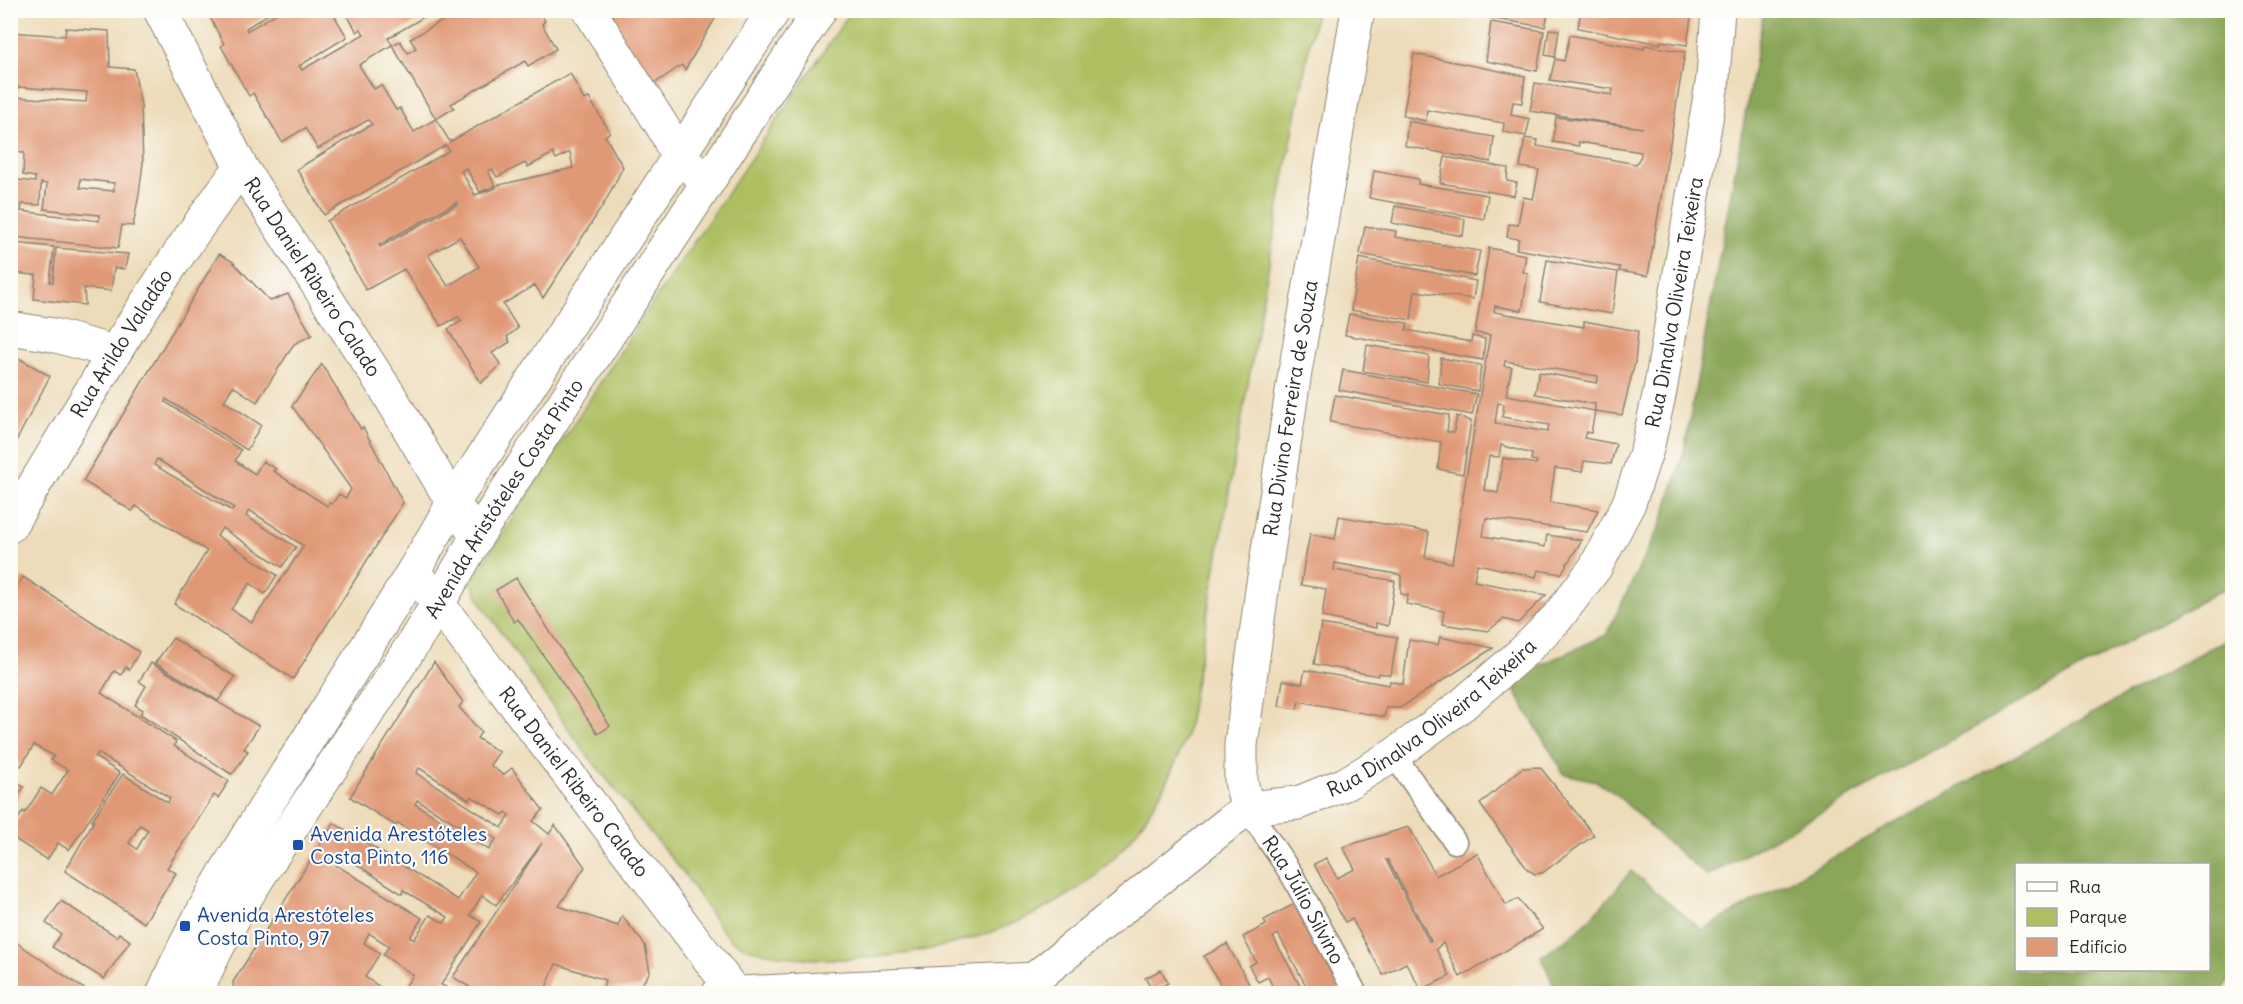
<svg xmlns="http://www.w3.org/2000/svg" width="2243" height="1004" viewBox="0 0 2243 1004" font-family="Delius,sans-serif">
  <style>
    .green { fill: #aebf62; stroke: #6c7546; stroke-width: 1.5 }
    .forest { fill: #8aa658; stroke: #5a6842; stroke-width: 1.5; fill-rule: evenodd }
    .building { fill: #e09976; fill-rule: evenodd }
    .lines { fill: none; stroke-linecap: round; stroke-linejoin: round }
    .lane-casing { stroke: #8c8472; stroke-width: 25 }
    .street-casing { stroke: #8c8472; stroke-width: 35 }
    .secondary-casing { stroke: #8c8472; stroke-width: 35 }
    .lane { stroke: #fff; stroke-width: 22 }
    .street { stroke: #fff; stroke-width: 33 }
    .secondary { stroke: #fff; stroke-width: 33 }
    .transit-dot { fill: #1a4fb4; stroke: #fdfcf7; stroke-width: 2 }
    .labels { text-anchor: middle; stroke-width: 4.5; stroke-linejoin: round; paint-order: stroke }
    .street-label { font-size: 20px; fill: #2b2b2b; stroke: #fdfcf7 }
    .transit-label { font-size: 20px; fill: #164399; stroke: #fdfcf7; text-anchor: start }
  </style>
  <rect width="100%" height="100%" fill="#fdfcf7"/>
  <filter id="ink" filterUnits="userSpaceOnUse"><feTurbulence type="fractalNoise" baseFrequency=".0167" numOctaves="2"/><feDisplacementMap in="SourceGraphic" scale="12" xChannelSelector="R" yChannelSelector="G"/><feConvolveMatrix kernelMatrix="1 2 1 2 8 2 1 2 1" color-interpolation-filters="sRGB"/></filter>
  <filter id="wash" filterUnits="userSpaceOnUse"><feTurbulence type="fractalNoise" baseFrequency=".008" numOctaves="4" result="noise"/><feDisplacementMap in="SourceGraphic" scale="24" xChannelSelector="R" yChannelSelector="G"/><feGaussianBlur stdDeviation="1.35" result="paint"/><feColorMatrix in="noise" values="0 0 0 0 0 0 0 0 0 0 0 0 0 0 0 0 0 1.4 0 .05"/><feComposite in="paint" operator="in"/></filter>
  <g filter="url(#wash)">
    <rect width="100%" height="100%" fill="#eddcba"/>
    <path class="green" d="M851 11H1316L1284 178 1186 737C1167 787 1141 835 1100 871 1025 939 883 970 784 956 767 953 744 950 729 938 716 926 695 887 681 870 651 833 619 795 589 757 552 708 518 656 483 606L471 582 641 320Z"/>
    <g class="forest">
      <path d="M1764 11H2232V584L1707 876 1661 837 1616 794 1596 781 1564 774 1508 680 1606 635 1663 519 1684 451Z"/>
      <path d="M2232 636V976L2221 993H1557L1541 956C1579 936 1604 904 1631 871L1702 930ZM2016 864H2208V970H2016Z"/>
    </g>
    <g id="blocks">
      <g class="building">
        <path d="M206 10H275L246 28 247 31 282 10H331L347 37 299 66 302 70 364 34 361 29 357 32 344 10H436L388 38 392 45 359 65 374 89 381 85 396 110 400 108 414 132 436 119 392 45 400 41 408 53 416 48 410 39 461 10H538L545 21 542 24 556 49 528 66 525 61 451 104 454 108 436 119 450 142 570 73 584 100 589 98 610 132 605 136 623 167 605 202 543 298 535 285 503 304 518 328 507 337 510 342 492 353 501 365 481 383 448 329 462 321 458 317 441 326 404 269 366 290 327 221 449 151 446 145 324 215 297 169 372 124 368 120 318 149 305 128 282 142 253 93 249 96 221 46 224 44ZM570 152 573 168 495 186 488 171 492 169 497 177 525 163 528 167 553 153 556 159ZM466 168 480 192 495 186 496 188 475 195 461 171ZM457 202 458 204 380 247 379 245ZM460 237 479 267 448 286 428 255Z"/>
        <path d="M595 10H720L685 70 682 65 642 92Z"/>
        <path d="M1467 10H1549L1545 27 1490 18 1467 13Z"/>
        <path d="M1581 10H1692L1687 45 1661 41 1660 44 1578 28Z"/>
        <path d="M1491 22 1544 31 1537 71 1486 61Z"/>
        <path d="M66 28 109 31 110 67 134 69 141 106 143 163 139 194 133 226 122 225 118 248 14 237V243L54 247 50 282H53L56 248 128 254 125 269 114 268 111 291 84 288 85 305 34 299 36 275 10 273V179L35 182V177L23 175 24 153 10 151V32L65 36ZM18 87 87 92 86 102 17 97ZM80 179 114 183V191L80 188ZM41 183 47 184 44 209 99 215V221L21 211 22 204 40 205Z"/>
        <path d="M1549 29 1559 30 1555 57 1545 55Z"/>
        <path d="M1570 35 1644 49 1645 45 1685 52 1648 276 1619 271 1620 267 1516 249 1519 239 1507 237 1509 224 1518 225 1523 197 1533 199 1539 170 1520 167 1525 138 1538 140 1537 146 1636 164 1641 156V152L1578 142 1579 146 1553 142 1556 117 1643 128 1530 111 1535 83 1612 95 1613 89 1550 80 1555 59 1564 61Z"/>
        <path d="M1414 54 1525 76 1522 103 1513 102 1511 115 1530 119 1526 136 1503 132 1504 123 1427 110 1426 121 1403 116Z"/>
        <path d="M1408 121 1494 137 1491 162 1405 146Z"/>
        <path d="M1445 157 1508 168 1507 181 1517 183 1514 196 1440 183Z"/>
        <path d="M1374 171 1418 179V184L1488 195 1484 219 1369 198Z"/>
        <path d="M1395 206 1465 219 1463 236 1392 223Z"/>
        <path d="M1365 226 1396 231 1395 237 1480 251 1475 276 1360 254Z"/>
        <path d="M1489 248 1526 255 1523 272 1528 273 1522 311 1495 306 1494 312 1584 327V321L1638 331 1635 362 1622 415 1595 411V404L1535 394 1539 372 1597 383 1598 376 1505 361 1504 366 1512 367 1506 395 1595 411 1591 433 1586 432 1584 438 1616 444 1611 464 1584 461 1582 472 1555 468 1550 502 1598 510 1587 532 1486 518 1483 536 1545 547 1547 535 1582 540 1561 574 1538 570 1536 577 1477 564 1474 581 1546 595 1518 623 1503 619 1488 631 1442 624 1444 611 1406 604 1408 595 1401 594V575L1335 563 1334 570 1395 581 1388 626 1376 623V628L1322 617 1326 589 1301 585 1304 564 1310 534 1335 539 1339 516 1429 532 1425 557 1452 563 1490 335 1475 333ZM1498 403 1504 404 1502 417 1549 425 1547 432 1495 423ZM1501 445 1532 454 1531 460 1537 461 1536 464 1503 458 1498 493 1484 490 1489 456 1499 457Z"/>
        <path d="M219 254 232 261 270 301 288 294 312 335 294 344 257 402 233 386 224 401 261 425 247 450 166 399 165 402 241 450 235 461 255 474 263 461 276 469 273 471 327 506 329 503 332 504 339 494 346 498 351 489 292 406 322 364 361 429 363 427 403 503 293 679 174 604 207 551 136 506 132 511 83 481ZM157 459 234 508 232 511 154 465ZM249 510 304 546 252 622 231 609 250 583 265 594 277 575 217 536 222 528 282 567 296 547 246 516Z"/>
        <path d="M1359 258 1476 281 1473 299 1415 291 1411 320 1351 310Z"/>
        <path d="M1547 260 1618 272 1612 314 1540 302Z"/>
        <path d="M1349 314 1408 323 1406 330 1471 342 1472 336 1485 339 1483 360 1345 335Z"/>
        <path d="M1367 345 1429 356 1427 382 1363 371Z"/>
        <path d="M10 353 50 376 10 453Z"/>
        <path d="M1441 358 1481 365 1478 391 1439 384Z"/>
        <path d="M1343 370 1477 394 1472 415 1339 390Z"/>
        <path d="M1335 395 1449 415 1447 432H1454L1457 416 1471 421 1463 474 1438 469 1441 442 1330 422Z"/>
        <path d="M23 577 139 652 129 670 126 667 121 675 114 671 101 693 176 741 174 746 229 781 218 798 214 795 167 868 176 873 144 923 65 871 94 821 92 820 123 774 168 803 170 798 98 753 95 757 120 773 69 850 58 843 47 860 15 839 10 847V832L23 811 25 813 41 788 52 795 68 770 51 760 54 756 34 745 21 766 10 760V597ZM140 825 148 830 137 849 129 843Z"/>
        <path d="M516 578 610 726 598 734 518 619 514 622 496 590Z"/>
        <path d="M1321 624 1397 637 1391 675 1379 673 1378 676 1314 664Z"/>
        <path d="M1440 637 1493 648 1400 708H1386L1384 717 1299 701 1297 709 1279 706 1283 680 1302 684 1305 670 1389 685 1390 681 1403 684 1409 640 1438 645Z"/>
        <path d="M173 638 235 677 218 701 155 663Z"/>
        <path d="M434 662 463 702 459 707 481 732 477 738 499 752 490 765 503 775 512 768 543 810 533 821 549 834 555 825 585 867 559 906 618 926 622 916 645 945 650 972 640 987 603 989 605 980 556 964 544 992 467 993 471 988 453 977 542 843 496 905 482 895 470 915 481 922 441 985 446 987 442 993H401L413 975 383 955 389 946 369 933 364 943 380 953 365 977 389 993H234L233 982 334 823 458 900 476 872 398 823 396 826 350 797ZM419 768 469 800 471 796 503 815 506 812 510 815 502 828 416 773ZM417 800 483 840 487 833 496 839 489 850 415 804ZM342 855 402 894 403 890 448 917 444 923 430 915 414 940 410 937 422 918 336 865Z"/>
        <path d="M151 663 259 726 244 749 248 751 235 771 231 774 140 714 143 710 135 705 146 686 139 681Z"/>
        <path d="M1540 767 1594 835 1542 873 1535 874 1528 870 1480 804 1522 768Z"/>
        <path d="M10 778 24 787 10 808Z"/>
        <path d="M1409 827 1436 876 1477 853 1506 905 1518 899 1543 929 1460 977 1443 943 1436 949 1450 976 1421 990 1406 963 1383 975 1352 919 1345 922 1314 864 1326 858 1337 878 1355 869 1343 847ZM1386 860H1388L1431 941H1429Z"/>
        <path d="M61 901 117 937 119 933 130 941 104 979 52 947 61 934 46 923Z"/>
        <path d="M1300 901 1351 993H1310L1278 934 1273 937 1304 993H1276L1268 977 1258 982 1249 966 1256 962 1243 937 1266 925 1264 920Z"/>
        <path d="M10 938 90 993H10Z"/>
        <path d="M1227 944 1254 993H1225L1204 956Z"/>
        <path d="M1161 970 1168 983 1153 991 1145 978Z"/>
      </g>
    </g>
  </g>
  <g filter="url(#ink)">
    <use href="#blocks" fill-opacity="0" stroke="#8c8472" stroke-width="1.5"/>
    <g class="lines">
      <g class="lane-casing">
        <g id="lane">
          <path d="M1394 755 1455 842"/>
          <path id="s1" d="M1247 808 1292 875 1356 994"/>
        </g>
      </g>
      <g class="street-casing">
        <g id="street">
          <path id="s2" d="M160 10 241 167 388 393 453 503 477 536"/>
          <path d="M589 10 664 129 678 157 708 181"/>
          <path d="M10 328 53 335 113 352"/>
          <path id="s3" d="M10 526C83 403 155 281 241 167"/>
          <path id="s4" d="M414 572 735 993"/>
          <path id="s5" d="M1247 808 1241 781V745L1262 590 1295 372 1358 10"/>
          <path id="s6" d="M718 994 1034 979 1247 808 1298 803 1345 784 1394 755 1462 705 1522 653 1557 618 1595 568 1629 503 1647 449 1660 391 1713 78 1718 10"/>
        </g>
      </g>
      <g class="secondary-casing">
        <g id="secondary">
          <path d="M163 994C195 917 239 849 283 779 341 687 400 597 453 503L774 10"/>
          <path id="s7" d="M196 994C223 927 264 868 304 809 363 719 425 631 477 536L820 10"/>
        </g>
      </g>
      <use href="#lane" class="lane"/>
      <use href="#street" class="street"/>
      <use href="#secondary" class="secondary"/>
    </g>
  </g>
  <g class="transit-dot">
    <rect x="292" y="839" width="12" height="12" rx="3"/>
    <rect x="179" y="920" width="12" height="12" rx="3"/>
  </g>
  <g class="labels">
    <g class="street-label">
      <text dy="7" stroke="none"><textPath href="#s2" startOffset="308">Rua Daniel Ribeiro Calado</textPath></text>
      <text dy="7" stroke="none"><textPath href="#s6" startOffset="1304">Rua Dinalva Oliveira Teixeira</textPath></text>
      <text dy="7" stroke="none"><textPath href="#s3" startOffset="214">Rua Arildo Valadão</textPath></text>
      <text dy="7" stroke="none"><textPath href="#s5" startOffset="404">Rua Divino Ferreira de Souza</textPath></text>
      <text dy="7" stroke="none"><textPath href="#s7" startOffset="584">Avenida Aristóteles Costa Pinto</textPath></text>
      <text dy="7" stroke="none"><textPath href="#s6" startOffset="800">Rua Dinalva Oliveira Teixeira</textPath></text>
      <text dy="7" stroke="none"><textPath href="#s4" startOffset="264">Rua Daniel Ribeiro Calado</textPath></text>
      <text dy="7" stroke="none"><textPath href="#s1" startOffset="108">Rua Júlio Silvino</textPath></text>
    </g>
    <g class="transit-label">
      <text x="310" y="841">Avenida Arestóteles<tspan x="310" dy="23">Costa Pinto, 116</tspan></text>
      <text x="197" y="922">Avenida Arestóteles<tspan x="197" dy="23">Costa Pinto, 97</tspan></text>
    </g>
  </g>
  <rect width="2243" height="1004" fill="none" stroke="#fdfcf7" stroke-width="36"/>
  <rect x="2015" y="863" width="195" height="108" fill="#fdfcf7" stroke="#a9a8a5" stroke-width="1.5"/>
  <rect x="2027" y="882" width="30" height="9" fill="#ffffff" stroke="#a9a8a5" stroke-width="1.5"/>
  <text x="2069" y="893" font-size="18" fill="#2b2b2b">Rua</text>
  <rect x="2027" y="908" width="30" height="18" fill="#aebf62" stroke="#a9a8a5" stroke-width="1.5"/>
  <text x="2069" y="923" font-size="18" fill="#2b2b2b">Parque</text>
  <rect x="2027" y="938" width="30" height="18" fill="#e09976" stroke="#a9a8a5" stroke-width="1.5"/>
  <text x="2069" y="953" font-size="18" fill="#2b2b2b">Edifício</text>
</svg>
